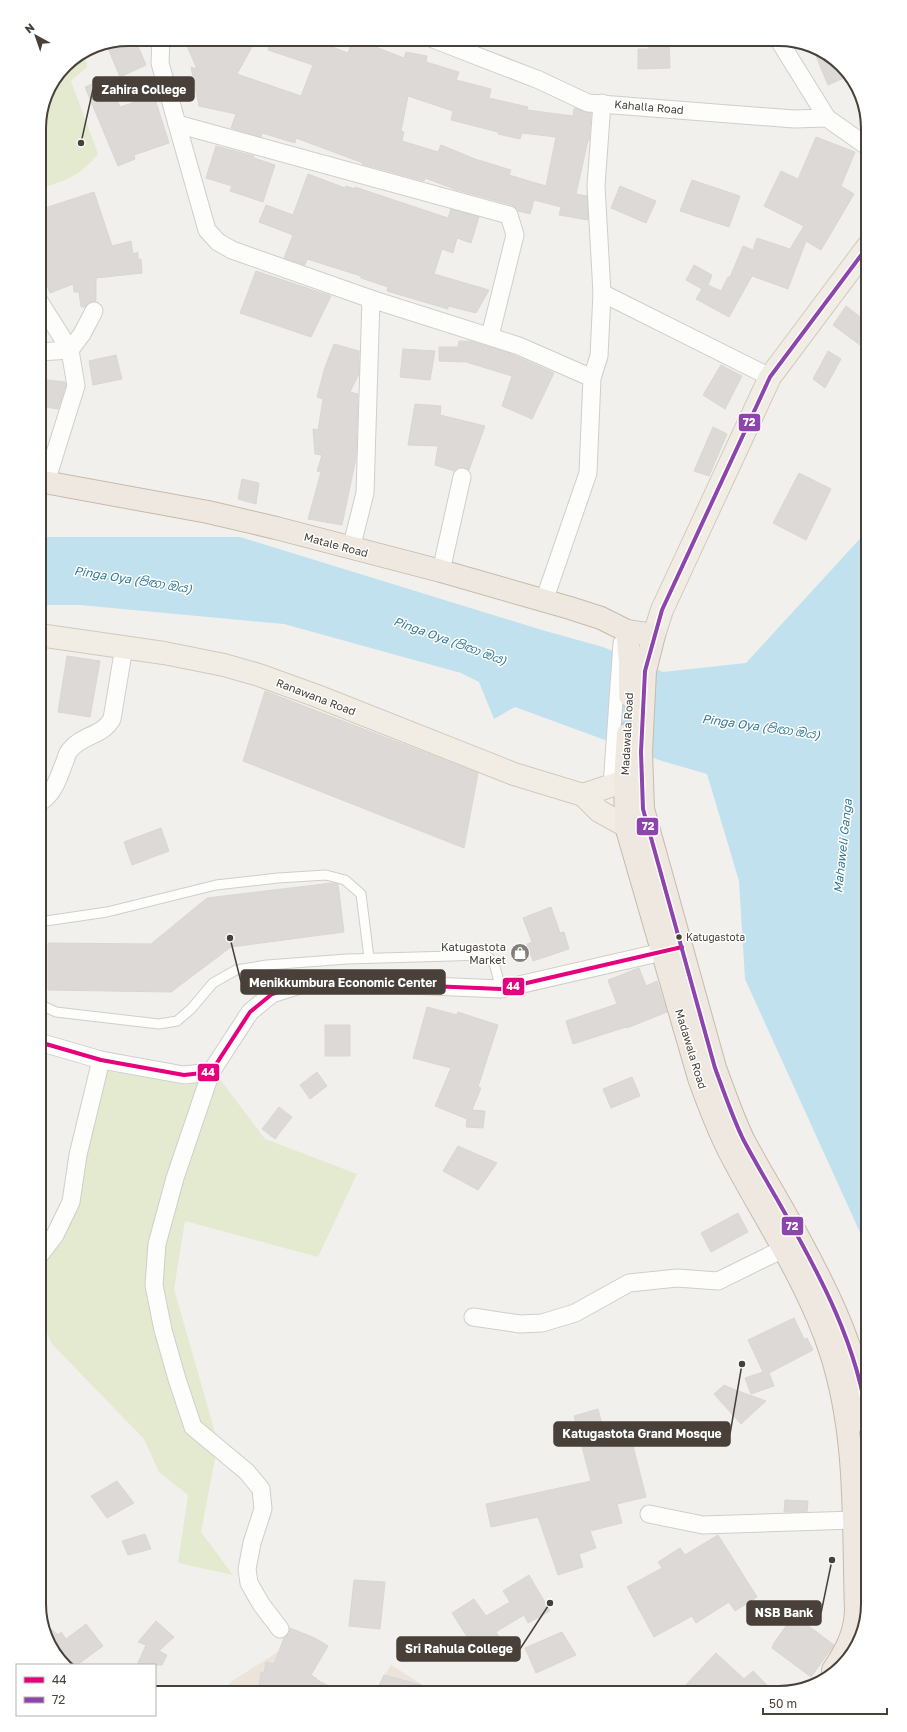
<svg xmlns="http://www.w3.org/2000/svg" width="907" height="1732" viewBox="0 0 907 1732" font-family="'Golos Text','Noto Sans Sinhala',sans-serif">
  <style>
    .commercial { fill: #ece3da }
    .green { fill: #e3eacf }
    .water { fill: #c0e1ed }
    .building { fill: #dcd9d6; stroke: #dad7d3; fill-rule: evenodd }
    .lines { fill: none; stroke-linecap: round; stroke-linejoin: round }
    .service-casing { stroke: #d0cecb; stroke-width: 11 }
    .pedestrian-casing { stroke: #d0cecb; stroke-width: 15 }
    .minor-casing { stroke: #d0cecb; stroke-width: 19 }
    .primary-casing { stroke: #d3c9bc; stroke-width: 24 }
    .trunk-casing { stroke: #c8baaa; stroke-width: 24 }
    .service { stroke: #fdfdfc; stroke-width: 9 }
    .pedestrian { stroke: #fdfdfc; stroke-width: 13 }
    .minor { stroke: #fdfdfc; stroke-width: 17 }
    .primary { stroke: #f1ede5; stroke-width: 22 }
    .trunk { stroke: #eee8e0; stroke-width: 22 }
    .bus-1-casing { stroke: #fff; stroke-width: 7 }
    .bus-2-casing { stroke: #fff; stroke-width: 7 }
    .bus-1 { stroke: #e5007d; stroke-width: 4 }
    .bus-2 { stroke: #8e44ad; stroke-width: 4 }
    .bus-dot { fill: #484039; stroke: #fff; stroke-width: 1.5 }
    .labels { text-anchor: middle; stroke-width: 3; stroke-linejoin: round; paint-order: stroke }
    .bus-label { font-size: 10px; fill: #484039; stroke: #fff; text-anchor: start }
    .street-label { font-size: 11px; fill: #484039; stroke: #fff }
    .poi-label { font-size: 11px; fill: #484039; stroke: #fff; text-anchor: end }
    .water-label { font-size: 12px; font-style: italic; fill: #317997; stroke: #fff }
    .rim { fill: none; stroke: #484039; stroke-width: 2 }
    .leader { fill: none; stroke: #484039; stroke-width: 1.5 }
    .callout-dot { fill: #484039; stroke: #fff; stroke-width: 1.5 }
    .callout { fill: #484039; stroke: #484039; stroke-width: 1.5 }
    .callout-label { font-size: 12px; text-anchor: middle; font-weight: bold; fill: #fff }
    .line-badge { stroke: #fff; stroke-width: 1.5 }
    .badge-label { font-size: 11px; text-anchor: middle; font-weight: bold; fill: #fff }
  </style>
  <rect width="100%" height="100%" fill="#f2f0ed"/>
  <g class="commercial">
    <path d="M281 1650 335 1693H219L232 1681Z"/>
    <path d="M391 1665 429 1689 428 1693H373Z"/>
  </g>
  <g class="green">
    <path d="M85 51 87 67 71 81 98 154C80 176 65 181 39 189 39 146 33 99 65 65 70 60 79 56 85 51Z"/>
    <path d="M102 1070 187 1085 210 1078 216 1074 265 1139 357 1174 318 1257 185 1221 174 1289 218 1443 201 1532 233 1575 178 1563 188 1495 159 1472 144 1439 52 1344 39 1317V1256L55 1235Z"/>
  </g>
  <path class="water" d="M868 530V1250L745 979 739 881 707 774 662 761 515 707 494 719 479 682 461 673 284 624 80 605H39V537H240L542 630 603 647 663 672 746 663Z"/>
  <g class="building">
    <path d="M128 39H135L146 65 120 77 108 48Z"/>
    <path d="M184 39H238L252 47 237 74 301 96 313 65 268 50 272 39H312L348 53 353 39H355L404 58 406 52 427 56 426 62 459 72 456 80 491 89 489 98 528 107 527 110 573 116 574 108 591 113 589 141 588 140 576 194 587 196 588 220 559 215 561 207 534 200 530 214 518 211 512 205 457 190 425 178 424 181 362 164 363 163 296 138 295 143 262 133 261 137 231 128 236 114 199 106 191 67 197 69ZM408 96 453 111 451 120 498 132V134L520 139 522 133 556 137 546 186 509 175 511 170 475 159 441 145 438 152 402 141 404 132 401 131Z"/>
    <path d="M648 39H669L670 68 638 69V49H648Z"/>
    <path d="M813 49 833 57 844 71 846 77 828 85Z"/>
    <path d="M108 77 120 107 154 96 169 143 134 155 135 159 118 166 85 87Z"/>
    <path d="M816 137 855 152 841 186 854 194 821 250 806 241 788 289 752 276 729 317 696 299 702 289 686 280 694 265 712 275 708 285 721 291 728 277H730L743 246 753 250 757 238 790 249 804 226 764 206 781 171 798 179Z"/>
    <path d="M216 146 254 156V158L275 165 263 202 230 191 232 186 206 178Z"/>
    <path d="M308 174 345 188 346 186 355 189V187L448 218 451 209 479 217 471 243 457 238 453 253 442 249 434 274 489 290 476 313 448 306V309L387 291 388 287 361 278V276L307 259 305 265 284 258 293 235 259 222 266 205 293 215Z"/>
    <path d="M692 180 740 196 729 227 680 211Z"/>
    <path d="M620 186 656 201 646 223 611 208Z"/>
    <path d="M94 192 112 246 131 241 133 254 138 252V259H141L142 273 96 278V302H89L85 307H81L79 292H74L73 284 50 293 39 266V210Z"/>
    <path d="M256 271 331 296 311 337 240 313Z"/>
    <path d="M846 306 868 323V351L833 325Z"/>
    <path d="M459 341H470L509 353 554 373 532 419 502 406 512 376 466 362 439 361V347H458Z"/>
    <path d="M334 344 359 351V374L350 392 358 394 356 458 342 525 308 519 321 472 317 471 322 455 315 454 313 429 318 430 323 399 317 397 325 367Z"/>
    <path d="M403 349 435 351 430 380 400 377Z"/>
    <path d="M828 351 841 359 825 388 813 379Z"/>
    <path d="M116 355 122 379 93 385 89 361Z"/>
    <path d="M721 365 742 376 725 409 703 395Z"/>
    <path d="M39 379 65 382 66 385 58 409 39 406Z"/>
    <path d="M415 404 441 406 440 415 485 426 469 470 459 467 454 471 435 465 438 446 408 445Z"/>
    <path d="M713 427 727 434 709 476 694 471Z"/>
    <path d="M799 473 831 489 806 540 773 523Z"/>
    <path d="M242 479 259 483 256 504 238 499Z"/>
    <path d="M67 656 100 661 90 717 58 712Z"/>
    <path d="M265 691 478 773 464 848 243 761Z"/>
    <path d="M161 828 169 851 132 865 124 842Z"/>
    <path d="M332 883 338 884 344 932 231 947 171 992 48 990V943L151 944 207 898Z"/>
    <path d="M551 907 560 933 564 932 569 949 533 961 527 944 532 942 523 918Z"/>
    <path d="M639 968 646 986 657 981 667 1012 627 1028 626 1027 573 1044 566 1021 617 1004 608 980Z"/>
    <path d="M427 1007 457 1015 458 1012 498 1025 478 1087 481 1088 472 1110 485 1111 483 1128 466 1127 467 1119 435 1106 451 1068 413 1058Z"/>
    <rect x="325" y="1025" width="25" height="31"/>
    <path d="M317 1072 327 1086 310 1099 300 1085Z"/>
    <path d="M632 1077 640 1096 611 1108 603 1089Z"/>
    <path d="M279 1107 292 1117 275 1139 262 1129Z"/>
    <path d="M458 1146 497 1163 478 1190 443 1171Z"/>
    <path d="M738 1213 748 1232 711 1252 701 1233Z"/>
    <path d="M794 1318 804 1339 807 1338 813 1350 769 1373 774 1386 751 1394 745 1378 763 1372 748 1340Z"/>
    <path d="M724 1385 733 1389 766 1401 741 1424 714 1394Z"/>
    <path d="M598 1409 604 1432 628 1426 646 1497 617 1504 622 1523 590 1531 596 1548 579 1554 583 1567 558 1575 538 1517 491 1527 486 1504 591 1481 574 1416Z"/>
    <path d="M117 1481 134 1503 107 1518 91 1496Z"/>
    <path d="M785 1500 808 1501 807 1512H784Z"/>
    <path d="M145 1534 151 1549 128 1555 122 1541Z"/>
    <path d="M718 1535 757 1597 735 1611 729 1602 696 1623 692 1616 654 1637 627 1587 662 1568 658 1562 680 1548 685 1555Z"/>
    <path d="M529 1575 550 1611 528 1623 524 1615 496 1632 501 1640 478 1654 452 1613 474 1599 486 1616 510 1602 503 1591Z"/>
    <path d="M354 1580 385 1582 380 1629 349 1626Z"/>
    <path d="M794 1615 834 1645 811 1677 772 1648 774 1643Z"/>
    <path d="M42 1621 58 1635 61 1632 66 1639 86 1624 103 1646 77 1665H68L46 1639Z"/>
    <path d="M156 1621 174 1637 159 1651 167 1655 162 1665H137L146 1645 138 1642Z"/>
    <path d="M290 1628 315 1638 328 1646 311 1675 317 1679V1680L343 1693H258L261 1672 264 1673 266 1662 274 1664 284 1638 289 1633Z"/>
    <path d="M562 1632 576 1655 536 1673 525 1648Z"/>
    <path d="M716 1653 744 1679 753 1671 768 1686 761 1693H678Z"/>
    <path d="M384 1675 436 1689 435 1693H376Z"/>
  </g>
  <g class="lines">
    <g class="service-casing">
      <g id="service">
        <path d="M39 922 107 912 216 885 278 878 326 875 345 880 361 894 369 958"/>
        <path d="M39 1004 56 1012 159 1024 177 1021 191 1009 213 983 236 970 267 965 347 959 486 955 494 963 501 989"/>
      </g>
    </g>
    <g class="pedestrian-casing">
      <path id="pedestrian" d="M610 786 620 643"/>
    </g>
    <g class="minor-casing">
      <g id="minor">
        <path d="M161 39 160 63 177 124"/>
        <path d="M433 39 539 80 588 103 794 119 827 118 868 147"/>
        <path d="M778 39 827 118"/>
        <path d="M602 293 770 377"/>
        <path d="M371 299 232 250 218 242 207 230 177 124 509 215 515 235 490 336"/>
        <path d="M39 301 70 350 76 386 46 482"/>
        <path d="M39 352 70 350 82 334 94 311"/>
        <path d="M351 549 365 493 371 299 519 346 592 378"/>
        <path d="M441 571 462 477"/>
        <path d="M544 601 588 473 592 378 599 356 602 293 596 186 602 103"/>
        <path d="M39 803C55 793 58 778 65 761 66 758 67 753 70 750 81 735 103 736 112 719L124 647"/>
        <path d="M39 1042 101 1060 184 1075 211 1072 250 1012 272 994 313 981 501 989 675 949"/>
        <path d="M211 1072 175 1178 157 1244 154 1285 163 1330 177 1379 193 1427 247 1472 261 1489 263 1509 252 1543 247 1569 249 1583 261 1604 280 1629"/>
        <path d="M39 1256 55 1235 71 1202 78 1155 101 1060"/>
        <path d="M473 1317 520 1324 542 1323 575 1313 629 1283 677 1278 718 1281 783 1249"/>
        <path d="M649 1514 703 1525 854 1520"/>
      </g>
    </g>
    <g class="primary-casing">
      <g id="primary">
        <path d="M39 635 164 653 224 665 259 675 317 696 514 774 583 795 599 811 626 826"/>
        <path d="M654 635 662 610 770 377 868 246"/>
        <path d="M583 795 625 781"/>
      </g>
    </g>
    <g class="trunk-casing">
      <g id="trunk">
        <path d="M39 481 208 512 276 528 441 571 570 608 601 618 627 631 654 635 645 671 641 752 643 809 715 1068C724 1092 732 1116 743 1139 755 1162 769 1185 782 1208 820 1275 858 1346 868 1424"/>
        <path d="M627 631 630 661V696"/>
        <path d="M628 734 625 781 626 826 699 1078C708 1103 717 1127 729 1151 763 1217 808 1281 831 1353 858 1437 853 1524 856 1611 855 1634 846 1651 833 1670"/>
      </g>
    </g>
    <use href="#service" class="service"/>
    <use href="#pedestrian" class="pedestrian"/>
    <use href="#minor" class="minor"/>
    <use href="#primary" class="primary"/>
    <use href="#trunk" class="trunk"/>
    <g class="bus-1-casing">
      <path id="bus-1" d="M39 1042 101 1060 184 1075 211 1072 250 1012 272 994 313 981 501 989 682 947"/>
    </g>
    <g class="bus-2-casing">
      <path id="bus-2" d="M868 1424C858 1346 820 1275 782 1208 769 1185 755 1162 743 1139 732 1116 724 1092 715 1068L643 809 641 752 645 671 662 610 770 377 868 246"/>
    </g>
    <use href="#bus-1" class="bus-1"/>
    <use href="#bus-2" class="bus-2"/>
  </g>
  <defs>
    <g id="shop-disc" transform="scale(1)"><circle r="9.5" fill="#847e78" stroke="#fff"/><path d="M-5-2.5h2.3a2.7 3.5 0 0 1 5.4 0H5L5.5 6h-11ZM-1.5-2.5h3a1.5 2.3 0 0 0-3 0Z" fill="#fff"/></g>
  </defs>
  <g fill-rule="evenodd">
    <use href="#shop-disc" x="520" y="953"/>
  </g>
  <circle class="bus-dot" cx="679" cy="937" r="3.5"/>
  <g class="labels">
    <g class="bus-label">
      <text x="686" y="941">Katugastota</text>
    </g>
    <g class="street-label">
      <text transform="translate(649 107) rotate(5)" y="4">Kahalla Road</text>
      <text transform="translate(336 545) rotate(15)" y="4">Matale Road</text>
      <text transform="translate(316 697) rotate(21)" y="4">Ranawana Road</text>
      <text transform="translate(627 734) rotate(-87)" y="4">Madawala Road</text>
      <text transform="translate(691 1049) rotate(73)" y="4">Madawala Road</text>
    </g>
    <g class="poi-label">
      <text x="506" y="951">Katugastota<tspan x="506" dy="13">Market</tspan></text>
    </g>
    <g class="water-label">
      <text transform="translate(133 580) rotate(9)" y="4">Pinga Oya (පිඟා ඔය)</text>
      <text transform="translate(450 641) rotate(20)" y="4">Pinga Oya (පිඟා ඔය)</text>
      <text transform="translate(761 727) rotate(8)" y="4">Pinga Oya (පිඟා ඔය)</text>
      <text transform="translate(843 846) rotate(-84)" y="4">Mahaweli Ganga</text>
    </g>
  </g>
  <path d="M0 0H907V1732H0ZM128 46H779A82 82 0 0 1 861 128V1604A82 82 0 0 1 779 1686H128A82 82 0 0 1 46 1604V128A82 82 0 0 1 128 46Z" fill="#fff" fill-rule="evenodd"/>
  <path class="rim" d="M128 46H779A82 82 0 0 1 861 128V1604A82 82 0 0 1 779 1686H128A82 82 0 0 1 46 1604V128A82 82 0 0 1 128 46Z"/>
  <path class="leader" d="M81 143L93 89M230 938L241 982M742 1364L730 1434M832 1560L821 1613M550 1603L520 1649"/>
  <g class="callout-dot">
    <circle cx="81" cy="143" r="4"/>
    <circle cx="230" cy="938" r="4"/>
    <circle cx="742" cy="1364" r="4"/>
    <circle cx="832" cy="1560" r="4"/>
    <circle cx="550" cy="1603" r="4"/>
  </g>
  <g class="callout">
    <rect x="93" y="77" width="101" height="24" rx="4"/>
    <rect x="241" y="970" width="204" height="24" rx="4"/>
    <rect x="554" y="1422" width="176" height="24" rx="4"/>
    <rect x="747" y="1601" width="74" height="24" rx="4"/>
    <rect x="397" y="1637" width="123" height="24" rx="4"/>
  </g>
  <g class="callout-label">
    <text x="144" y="94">Zahira College</text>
    <text x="343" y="987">Menikkumbura Economic Center</text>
    <text x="642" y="1438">Katugastota Grand Mosque</text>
    <text x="784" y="1617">NSB Bank</text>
    <text x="459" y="1653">Sri Rahula College</text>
  </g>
  <g class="line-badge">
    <rect x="738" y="413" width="23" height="19" rx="4" fill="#8e44ad"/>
    <rect x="636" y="817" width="23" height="19" rx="4" fill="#8e44ad"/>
    <rect x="502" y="977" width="23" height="19" rx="4" fill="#e5007d"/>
    <rect x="197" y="1063" width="23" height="19" rx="4" fill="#e5007d"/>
    <rect x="781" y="1216" width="23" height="20" rx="4" fill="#8e44ad"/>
  </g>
  <g class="badge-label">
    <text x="749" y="426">72</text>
    <text x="648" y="830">72</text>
    <text x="513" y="990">44</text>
    <text x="208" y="1076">44</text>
    <text x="792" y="1230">72</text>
  </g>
  <rect x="16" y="1664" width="140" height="52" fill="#ffffff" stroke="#b6b3b0"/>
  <rect x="24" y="1677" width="20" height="6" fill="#e5007d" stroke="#b6b3b0"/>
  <text x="52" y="1684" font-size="12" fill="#484039">44</text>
  <rect x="24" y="1697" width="20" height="6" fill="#8e44ad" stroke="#b6b3b0"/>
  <text x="52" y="1704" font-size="12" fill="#484039">72</text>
  <g transform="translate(36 36) rotate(320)" stroke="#ffffff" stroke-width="3" paint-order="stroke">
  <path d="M0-3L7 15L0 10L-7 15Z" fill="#484039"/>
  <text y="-6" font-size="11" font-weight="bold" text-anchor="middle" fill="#484039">N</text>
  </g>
  <path d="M763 1708v6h124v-6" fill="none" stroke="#484039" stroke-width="2"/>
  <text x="769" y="1708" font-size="12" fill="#484039" stroke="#ffffff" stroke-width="3" paint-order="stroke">50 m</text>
</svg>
